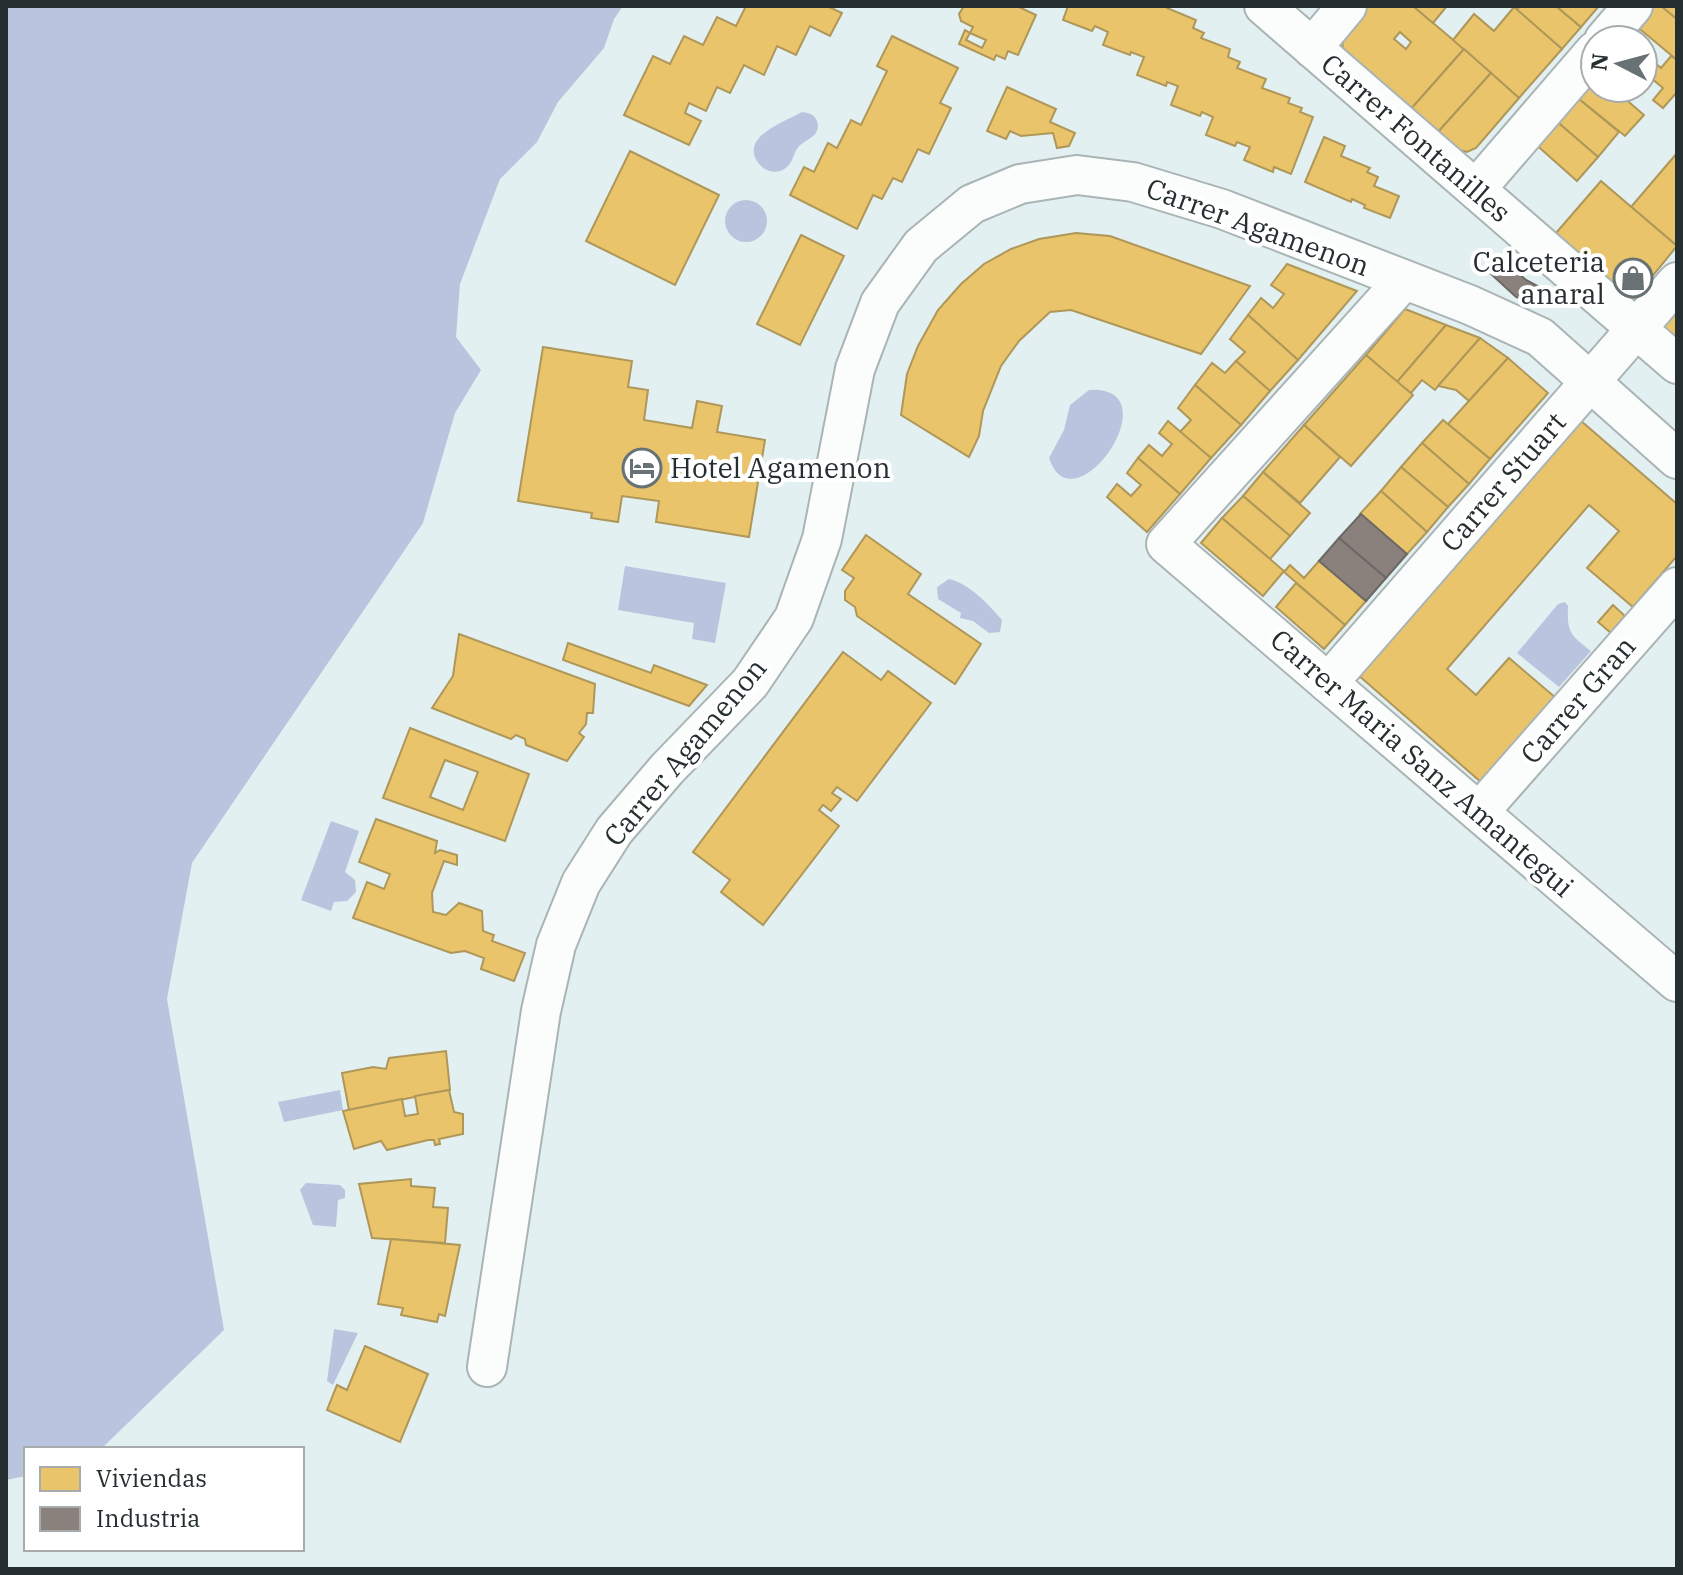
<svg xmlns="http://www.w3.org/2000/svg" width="1683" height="1575" viewBox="0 0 1683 1575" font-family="'IBM Plex Serif',serif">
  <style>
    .water { fill: #b9c5de }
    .homes { fill: #e9c46a; stroke: #ae9759; stroke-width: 2; fill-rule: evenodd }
    .industry { fill: #8a817c; stroke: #6c6865; stroke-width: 2 }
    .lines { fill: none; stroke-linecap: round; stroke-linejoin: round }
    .street-casing { stroke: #aab4b5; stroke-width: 42 }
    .street { stroke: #fbfdfd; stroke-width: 38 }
    .labels { text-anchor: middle; stroke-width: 8; stroke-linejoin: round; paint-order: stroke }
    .street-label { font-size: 28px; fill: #252e30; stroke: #fff }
    .poi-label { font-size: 28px; fill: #252e30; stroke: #fff; text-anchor: end }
  </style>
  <rect width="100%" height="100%" fill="#e3f0f2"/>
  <g class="water">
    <path d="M6 6H623L614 19 604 48 558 102 537 142 500 179 460 284 456 337 481 370 455 413 423 523 192 863 167 999 224 1330 101 1449H26V1476L6 1480Z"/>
    <path d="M802 112C809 113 814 114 817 121 822 138 803 139 797 149 793 155 793 161 788 166 770 184 742 156 759 138 769 127 789 119 802 112Z"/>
    <circle cx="746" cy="221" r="21"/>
    <path d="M1089 390C1175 385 1073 532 1049 458L1064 430 1070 405Z"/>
    <path d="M625 566 726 583 715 643 692 639 694 623 618 610Z"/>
    <path d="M949 579C970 584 988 604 1002 620L1000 632 989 633 973 621 960 618 961 613 938 599 937 587Z"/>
    <path d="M1565 602 1568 606C1567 632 1570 635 1591 651L1559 687 1517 653 1558 604Z"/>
    <path d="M331 821 359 831 345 872 355 880 356 892 347 901 334 902 331 911 301 900Z"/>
    <path d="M340 1090 343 1110 284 1122 278 1102Z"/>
    <path d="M306 1183 340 1185 345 1190V1198L338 1200 336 1227 313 1225 300 1190Z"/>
    <path d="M334 1329 358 1333 333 1385 327 1381Z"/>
  </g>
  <g class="homes">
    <path d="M746 6H827L842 13 830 36 810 26 796 55 777 46 764 75 744 65 730 93 717 87 706 111 689 103 685 113 701 121 689 145 624 115 653 56 670 64 684 36 703 45 717 17 736 26Z"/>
    <path d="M964 6H1017L1036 15 1018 55 1008 51 1005 59 996 55 994 60 959 44 965 30 970 33 973 27 961 21 959 14ZM970 33 986 40 982 48 966 40Z"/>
    <path d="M1068 6H1168L1167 8 1196 20 1193 28 1204 33 1201 38 1230 49 1228 57 1240 62 1237 68 1266 79 1262 88 1290 98 1288 103 1302 108 1300 112 1313 117 1291 174 1274 167 1273 172 1244 160 1250 147 1237 142 1235 146 1206 135 1213 117 1202 112 1200 116 1171 105 1178 86 1167 82 1166 86 1137 75 1144 57 1131 52 1130 55 1103 45 1108 32 1095 26 1092 31 1063 20Z"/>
    <path d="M1364 6H1413L1464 49 1411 109 1343 49 1342 40ZM1400 32 1411 42 1406 49 1394 39Z"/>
    <path d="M1413 6H1447L1433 23Z"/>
    <path d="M1520 6H1556L1581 27 1562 49 1517 10Z"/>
    <path d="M1556 6H1599L1581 27Z"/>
    <path d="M1651 6H1661L1677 19V60L1635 25Z"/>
    <path d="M1661 6H1677V19Z"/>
    <path d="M1514 7 1562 49 1519 98 1453 40 1474 14 1494 31Z"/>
    <path d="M892 36 958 68 940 103 951 108 929 154 918 149 902 182 893 178 882 199 873 195 857 229 790 195 804 167 814 172 828 143 837 148 851 120 861 125 887 71 877 66Z"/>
    <path d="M1464 49 1491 73 1438 132 1411 109Z"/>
    <path d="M1671 56 1677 60V92L1663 108 1653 100 1663 88 1644 72 1653 61 1661 68Z"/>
    <path d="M1595 71V88H1631L1623 97 1644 115 1625 136 1574 95Z"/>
    <path d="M1491 73 1519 98 1476 148 1467 152 1460 150 1438 132Z"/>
    <path d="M1007 87 1056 109 1050 122 1075 133 1069 146 1057 148 1053 133 1021 136 1010 131 1006 139 987 131Z"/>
    <path d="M1574 95 1619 132 1598 157 1554 119Z"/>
    <path d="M1554 119 1598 157 1577 181 1533 142Z"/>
    <path d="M1324 137 1345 146 1341 156 1370 168 1367 172 1378 177 1374 186 1399 196 1390 218 1364 208 1365 205 1352 199 1351 202 1305 182Z"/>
    <path d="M630 151 719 195 675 285 586 241Z"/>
    <path d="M1677 153V246L1631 207Z"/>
    <path d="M1601 181 1677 246 1633 300 1556 233Z"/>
    <path d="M1076 233 1110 236 1250 286 1201 354 1071 310 1050 312 1019 341 1001 366 983 411 979 436 969 457 901 415 907 374 918 346 938 310 961 284 984 264 1011 249 1039 239Z"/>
    <path d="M801 235 844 256 800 345 757 324Z"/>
    <path d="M1287 264 1357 291 1298 360 1248 315 1261 298 1273 308 1284 294 1271 285Z"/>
    <path d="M1677 305V340L1660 325Z"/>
    <path d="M1405 309 1446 325 1397 382 1366 355Z"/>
    <path d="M1248 315 1298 360 1270 391 1236 361 1245 352 1230 339Z"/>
    <path d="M1446 325 1480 338 1435 390 1422 380 1411 393 1397 382Z"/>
    <path d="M1480 338 1508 358 1469 401 1456 390 1438 386Z"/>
    <path d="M543 347 632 361 628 387 648 390 644 420 692 428 697 401 722 406 717 432 765 440 749 537 656 522 659 501 622 496 618 522 591 518 592 513 518 501Z"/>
    <path d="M1366 355 1413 395 1351 466 1304 425Z"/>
    <path d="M1508 358 1548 393 1490 459 1448 424Z"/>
    <path d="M1236 361 1270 391 1241 425 1195 385 1212 363 1225 373Z"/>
    <path d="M1195 385 1241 425 1211 458 1180 432 1191 420 1178 408Z"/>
    <path d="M1443 420 1490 459 1469 484 1422 443Z"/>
    <path d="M1580 420 1677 504V556L1633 607 1587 568 1619 531 1589 505 1447 669 1476 695 1509 658 1556 698 1482 783 1358 675Z"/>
    <path d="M1168 421 1211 458 1180 494 1138 458 1149 445 1162 456 1172 444 1159 433Z"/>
    <path d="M1304 425 1340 457 1300 503 1263 472Z"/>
    <path d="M1422 443 1469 484 1448 507 1401 467Z"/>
    <path d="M1138 458 1180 494 1147 532 1107 497 1117 484 1131 496 1141 485 1127 473Z"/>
    <path d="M1401 467 1448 507 1427 532 1381 491Z"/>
    <path d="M1263 472 1310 513 1290 536 1243 496Z"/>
    <path d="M1381 491 1427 532 1407 554 1360 514Z"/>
    <path d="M1243 496 1290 536 1270 559 1222 518Z"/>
    <path d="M1222 518 1284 571 1263 596 1201 543Z"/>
    <path d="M866 535 921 574 908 594 981 644 955 684 857 616 855 607 845 600V591L854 578 842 570Z"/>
    <path d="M1319 561 1366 601 1345 625 1284 572 1290 565 1304 578Z"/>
    <path d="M1296 583 1345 625 1324 649 1276 607Z"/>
    <path d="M1613 605 1625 616 1611 633 1598 622Z"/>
    <path d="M459 634 595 684 593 713H587L586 724 579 733 584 737 567 761 526 745 525 739 516 735 511 739 432 708 453 676Z"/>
    <path d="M568 643 651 673 654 665 707 685 689 706 563 660Z"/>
    <path d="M843 652 881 680 888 671 931 703 857 801 837 787 832 793 841 799 831 811 823 805 819 810 839 826 763 925 721 892 730 880 693 852Z"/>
    <path d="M410 728 529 774 505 841 383 798ZM445 760 478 772 463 810 430 797Z"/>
    <path d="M376 819 437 841 435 853 440 850 457 855V865L444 861 432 893 433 912 446 915 459 903 482 911 483 931 494 935 492 941 525 953 514 981 481 969 484 958 465 951 451 953 353 918 367 882 384 889 390 874 359 862Z"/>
    <path d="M446 1051 450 1090 349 1110 342 1073 373 1067 386 1069 389 1058Z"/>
    <path d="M449 1090 454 1112 463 1114V1134L439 1139 440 1144 435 1145 434 1140H428L387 1150 381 1141 354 1149 343 1111 402 1099 405 1116 418 1114 415 1096Z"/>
    <path d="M411 1179V1186L435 1188 433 1207 448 1208 445 1243 372 1238 359 1184Z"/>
    <path d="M391 1239 460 1245 445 1316 439 1314 437 1322 401 1315 403 1308 378 1304Z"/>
    <path d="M365 1346 428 1374 400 1442 327 1410 337 1385 347 1390Z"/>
  </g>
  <g class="industry">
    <path d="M1504 260 1526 280 1543 289 1536 305 1516 297 1491 274Z"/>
    <path d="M1361 514 1407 554 1386 578 1339 538Z"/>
    <path d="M1339 538 1386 578 1366 601 1319 561Z"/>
  </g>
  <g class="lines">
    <g class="street-casing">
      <g id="street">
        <path d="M1264 6 1677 364"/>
        <path d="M1604 40 1633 6"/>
        <path d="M1312 48 1347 6"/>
        <path d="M1476 189 1595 51"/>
        <path d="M1404 280 1166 544 1677 982"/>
        <path d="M1328 683 1677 282"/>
        <path d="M1479 812 1677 587"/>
        <path d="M487 1367 541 1011 556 945 581 883 614 831 667 769 750 683 794 618 822 539 855 369 880 303 921 246 972 204 1020 184 1077 175 1133 182 1222 209 1470 305 1540 337 1677 459"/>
      </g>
    </g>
    <use href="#street" class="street"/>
  </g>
  <defs>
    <g id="shop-ring" transform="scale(2)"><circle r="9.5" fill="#fff" stroke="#687274" stroke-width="1.5"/><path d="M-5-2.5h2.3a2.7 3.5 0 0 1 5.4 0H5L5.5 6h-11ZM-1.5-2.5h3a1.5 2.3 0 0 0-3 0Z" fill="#687274"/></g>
    <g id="hotel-ring" transform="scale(2)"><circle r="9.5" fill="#fff" stroke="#687274" stroke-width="1.5"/><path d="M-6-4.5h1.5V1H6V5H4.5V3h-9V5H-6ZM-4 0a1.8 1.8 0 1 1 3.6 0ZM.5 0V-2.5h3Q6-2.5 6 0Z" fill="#687274"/></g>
  </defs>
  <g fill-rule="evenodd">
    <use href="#shop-ring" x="1633" y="278"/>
    <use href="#hotel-ring" x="642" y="468"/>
  </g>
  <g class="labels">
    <g class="street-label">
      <text transform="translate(1416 138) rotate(41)" y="10">Carrer Fontanilles</text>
      <text transform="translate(1258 227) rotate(20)" y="10">Carrer Agamenon</text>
      <text transform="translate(1503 482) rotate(-49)" y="10">Carrer Stuart</text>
      <text transform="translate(1578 700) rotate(-49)" y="10">Carrer Gran</text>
      <text transform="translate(685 752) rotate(-50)" y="10">Carrer Agamenon</text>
      <text transform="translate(1422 763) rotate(41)" y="10">Carrer Maria Sanz Amantegui</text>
    </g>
    <g class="poi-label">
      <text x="1605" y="272">Calceteria<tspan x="1605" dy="32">anaral</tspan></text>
      <text x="670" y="478" text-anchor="start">Hotel Agamenon</text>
    </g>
  </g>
  <rect width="1683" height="1575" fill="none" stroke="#252e30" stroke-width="16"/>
  <rect x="24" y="1447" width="280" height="104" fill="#ffffff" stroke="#a8abac" stroke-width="2"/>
  <rect x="40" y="1467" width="40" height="24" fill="#e9c46a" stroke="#a8abac" stroke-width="2"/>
  <text x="96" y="1487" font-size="24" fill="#252e30">Viviendas</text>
  <rect x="40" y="1507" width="40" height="24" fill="#8a817c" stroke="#a8abac" stroke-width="2"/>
  <text x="96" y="1527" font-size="24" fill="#252e30">Industria</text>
  <g transform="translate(1619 64) rotate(276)"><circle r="38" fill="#ffffff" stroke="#a8abac" stroke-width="2"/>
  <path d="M0-6L14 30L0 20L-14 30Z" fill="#687274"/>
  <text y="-12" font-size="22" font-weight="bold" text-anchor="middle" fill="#252e30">N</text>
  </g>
</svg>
